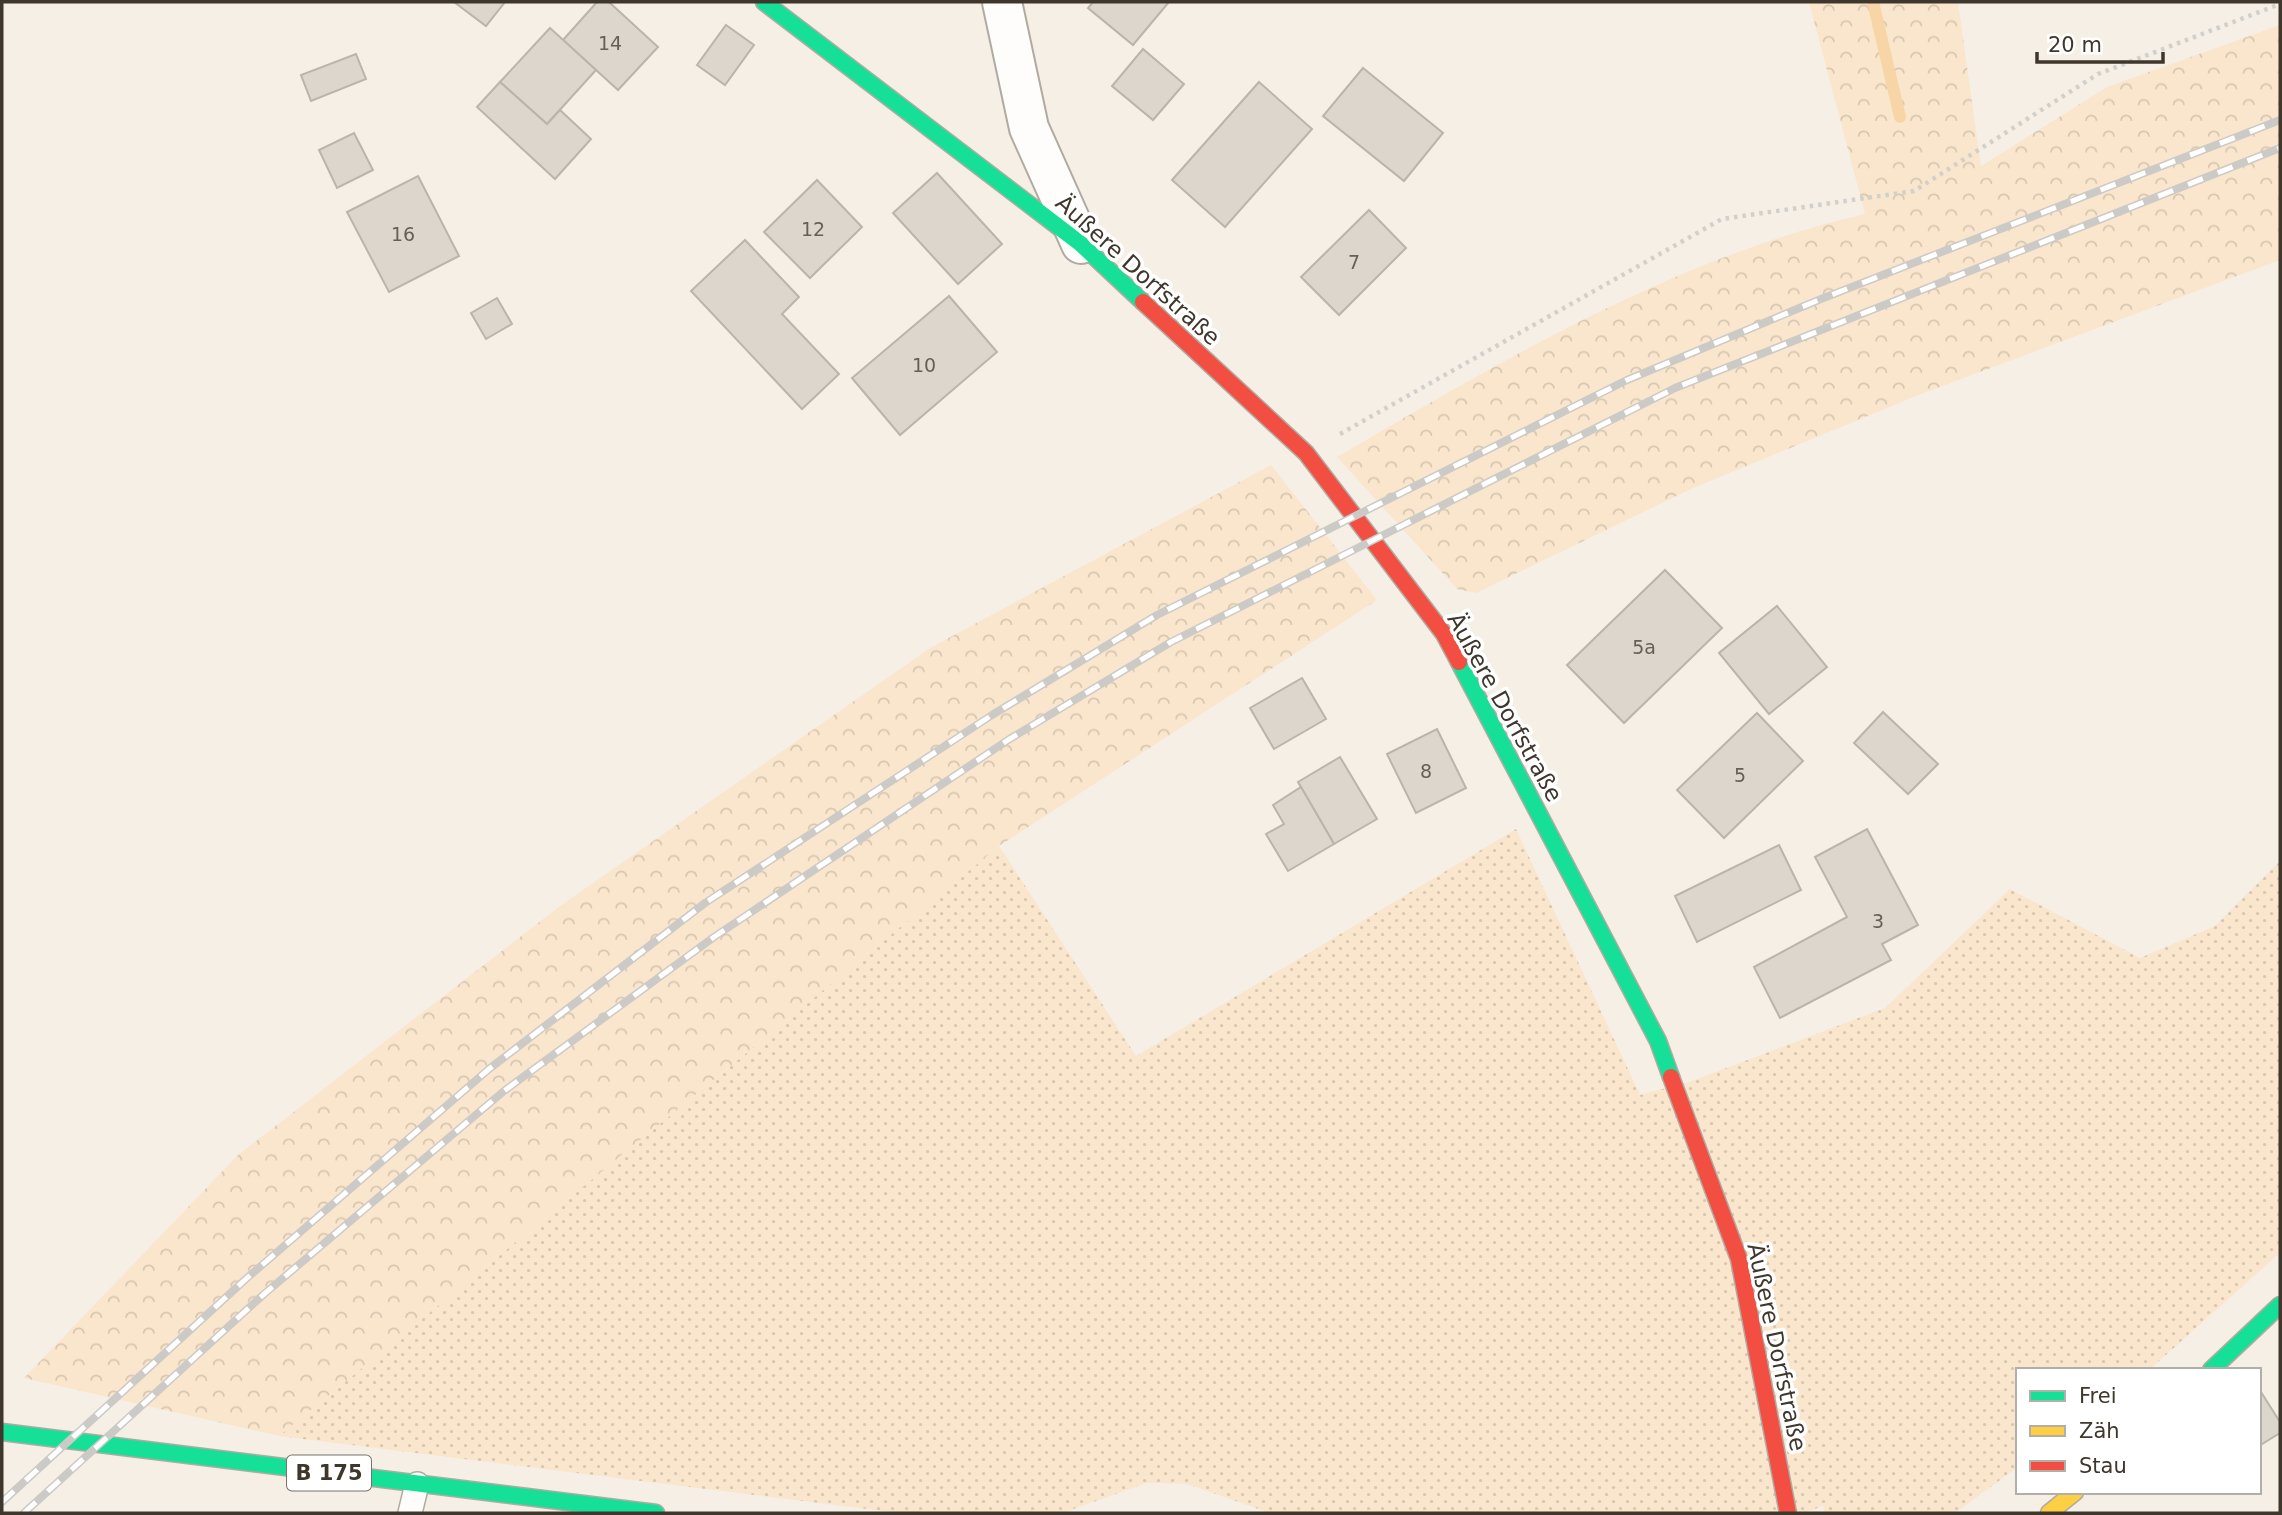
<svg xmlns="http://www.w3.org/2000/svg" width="2282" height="1515" viewBox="0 0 2282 1515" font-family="'DejaVu Sans',sans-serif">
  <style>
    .grass { fill: url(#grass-dots) }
    .forest { fill: url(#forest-crowns) }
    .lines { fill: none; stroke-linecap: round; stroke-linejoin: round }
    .stream { stroke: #f7d5a6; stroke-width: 12 }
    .building { fill: #ddd6cd; stroke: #bbb4ab; stroke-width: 2 }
    .lane-casing { stroke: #b1aaa1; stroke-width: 26 }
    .street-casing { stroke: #b1aaa1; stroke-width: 42 }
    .fast-casing { stroke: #b1aaa1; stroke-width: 19 }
    .slow-casing { stroke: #b1aaa1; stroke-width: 19 }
    .jam-casing { stroke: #b1aaa1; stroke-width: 19 }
    .path { stroke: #d2d0cb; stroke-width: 4.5; stroke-dasharray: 3.5 5; stroke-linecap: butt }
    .lane { stroke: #fefdfb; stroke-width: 23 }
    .street { stroke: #fefdfb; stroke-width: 38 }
    .fast { stroke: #16e098; stroke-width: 16 }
    .slow { stroke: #ffcf43; stroke-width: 16 }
    .jam { stroke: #f24e42; stroke-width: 16 }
    .rail-casing { stroke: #cccac7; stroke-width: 8 }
    .rail { stroke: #fff; stroke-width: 5; stroke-dasharray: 16; stroke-linecap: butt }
    .labels { text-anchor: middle; stroke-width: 7; stroke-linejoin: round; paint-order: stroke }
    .number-label { font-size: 19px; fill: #665f54 }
    .shield { fill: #fff; stroke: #79736b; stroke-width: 2 }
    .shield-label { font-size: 21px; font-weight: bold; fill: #3f372c }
    .street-label { font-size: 23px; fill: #3f372c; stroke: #fff }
  </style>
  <defs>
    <pattern id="grass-dots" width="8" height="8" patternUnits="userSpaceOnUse" patternTransform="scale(1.75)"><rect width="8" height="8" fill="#fae6cd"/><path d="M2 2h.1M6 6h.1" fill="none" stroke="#d7c6b0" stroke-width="1.8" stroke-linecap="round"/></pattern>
    <pattern id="forest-crowns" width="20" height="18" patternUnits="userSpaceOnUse" patternTransform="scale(1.75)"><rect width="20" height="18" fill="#fae6cd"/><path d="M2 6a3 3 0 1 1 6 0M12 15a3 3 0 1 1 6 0" fill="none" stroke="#d7c6b0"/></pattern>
  </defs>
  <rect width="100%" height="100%" fill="#f6efe6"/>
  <path class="grass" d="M1516 829 1640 1095 1692 1081 1885 1008 2010 889 2140 958 2215 926 2280 861V1253L2149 1370H2018V1467L1955 1513H1825L1823 1506 1804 1513H1270L1187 1484 1147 1483 1062 1513H900L279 1436 999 846 1136 1056Z"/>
  <g class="forest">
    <path d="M1809 2H1958L1981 166 2107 87 2280 25V260L1921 394 1693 488 1476 593 1457 589 1337 457C1503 360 1676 257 1865 214Z"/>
    <path d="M1271 465 1377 600 999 846 279 1436 24 1378 238 1155 560 906 930 648Z"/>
  </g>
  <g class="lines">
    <path class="stream" d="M1873 2 1900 117"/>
  </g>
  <g class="building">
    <path d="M454 2H505L486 26Z"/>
    <path d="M597 2H609L658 47 618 90 563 40Z"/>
    <path d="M1093 2H1169L1133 45 1088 8Z"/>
    <path d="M726 25 754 45 725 85 697 65Z"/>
    <path d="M550 28 596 70 547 124 500 82Z"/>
    <path d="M1143 49 1184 84 1153 120 1112 86Z"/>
    <path d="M356 54 366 79 311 101 301 75Z"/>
    <path d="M1363 68 1443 133 1404 181 1323 116Z"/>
    <path d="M500 82 547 124 560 110 591 139 555 179 477 107Z"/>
    <path d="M1259 82 1312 129 1225 227 1172 180Z"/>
    <path d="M354 133 373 170 337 188 319 150Z"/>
    <path d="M937 173 1002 244 958 284 893 213Z"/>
    <path d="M418 176 459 256 389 292 347 212Z"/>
    <path d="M817 180 862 227 810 278 764 232Z"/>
    <path d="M1369 210 1406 248 1339 315 1301 277Z"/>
    <path d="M745 240 799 297 782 314 839 374 802 409 691 291Z"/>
    <path d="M949 296 997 352 900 435 852 378Z"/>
    <path d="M497 298 512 324 486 339 471 313Z"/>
    <path d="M1665 570 1722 628 1624 723 1567 665Z"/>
    <path d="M1777 606 1827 667 1769 714 1719 653Z"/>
    <path d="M1302 678 1326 719 1274 749 1250 708Z"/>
    <path d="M1883 712 1938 764 1908 794 1854 743Z"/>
    <path d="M1757 713 1803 761 1724 838 1677 790Z"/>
    <path d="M1437 729 1466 788 1416 813 1387 754Z"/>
    <path d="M1340 757 1377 819 1334 844 1298 782Z"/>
    <path d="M1301 787 1334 844 1288 871 1266 834 1284 824 1273 805Z"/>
    <path d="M1867 829 1918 925 1882 944 1891 960 1780 1018 1754 967 1847 917 1815 857Z"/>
    <path d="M1779 845 1801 890 1697 942 1675 896Z"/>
    <path d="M2261 1392 2280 1422V1433L2259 1446Z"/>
  </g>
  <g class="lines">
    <g class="lane-casing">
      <path id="lane" d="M410 1513 417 1484"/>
    </g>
    <g class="street-casing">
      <path id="street" d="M1002 2 1029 128 1081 244"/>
    </g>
    <g class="fast-casing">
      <g id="fast">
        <path d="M764 2 1081 244 1143 302"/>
        <path d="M1459 662 1658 1041 1671 1077"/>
        <path d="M2211 1370 2280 1305"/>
        <path d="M2 1432 656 1513"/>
      </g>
    </g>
    <g class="slow-casing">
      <path id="slow" d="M2049 1513 2075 1492"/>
    </g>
    <g class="jam-casing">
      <g id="jam">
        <path d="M1143 302 1306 453 1444 634 1459 662"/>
        <path d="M1671 1077 1739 1259 1788 1513"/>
      </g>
    </g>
    <path class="path" d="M1340 434 1722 219 1914 191 2098 74 2280 4"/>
    <use href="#lane" class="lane"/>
    <use href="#street" class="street"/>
    <use href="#fast" class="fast"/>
    <use href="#slow" class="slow"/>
    <use href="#jam" class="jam"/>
    <g class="rail-casing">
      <g id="rail">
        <path d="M2 1502 247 1278 489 1069 705 903 992 715 1157 615 1627 380 1821 299 2280 120"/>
        <path d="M24 1513 263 1295 504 1091 714 937 1008 740 1171 642 1675 388 2280 148"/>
      </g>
    </g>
    <use href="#rail" class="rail"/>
  </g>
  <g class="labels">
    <g class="number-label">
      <text x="610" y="50">14</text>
      <text x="813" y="236">12</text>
      <text x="403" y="241">16</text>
      <text x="1354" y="269">7</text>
      <text x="924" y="372">10</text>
      <text x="1644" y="654">5a</text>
      <text x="1426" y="778">8</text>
      <text x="1740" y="782">5</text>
      <text x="1878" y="928">3</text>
    </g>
    <rect class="shield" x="287" y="1455.5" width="84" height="35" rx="5"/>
    <g class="shield-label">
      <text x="329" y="1480">B 175</text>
    </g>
    <g class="street-label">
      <text transform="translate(1138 270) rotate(42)" y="8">Äußere Dorfstraße</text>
      <text transform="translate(1505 707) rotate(61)" y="8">Äußere Dorfstraße</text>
      <text transform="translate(1777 1347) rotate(78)" y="8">Äußere Dorfstraße</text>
    </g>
  </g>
  <rect width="2282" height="1515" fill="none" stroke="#3f372c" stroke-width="7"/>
  <rect x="2016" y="1368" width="245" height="126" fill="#ffffff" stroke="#b2afab" stroke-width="2"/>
  <rect x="2030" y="1391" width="35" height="10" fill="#16e098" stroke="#b2afab" stroke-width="2"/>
  <text x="2079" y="1403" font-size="21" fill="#3f372c">Frei</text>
  <rect x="2030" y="1426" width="35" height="10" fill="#ffcf43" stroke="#b2afab" stroke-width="2"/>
  <text x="2079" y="1438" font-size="21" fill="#3f372c">Zäh</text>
  <rect x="2030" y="1461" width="35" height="10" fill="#f24e42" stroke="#b2afab" stroke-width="2"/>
  <text x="2079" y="1473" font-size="21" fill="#3f372c">Stau</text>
  <path d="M2037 52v10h126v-10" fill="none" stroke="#3f372c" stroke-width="3.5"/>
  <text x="2048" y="52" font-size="21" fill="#3f372c" stroke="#ffffff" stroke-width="5" paint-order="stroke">20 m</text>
</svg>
